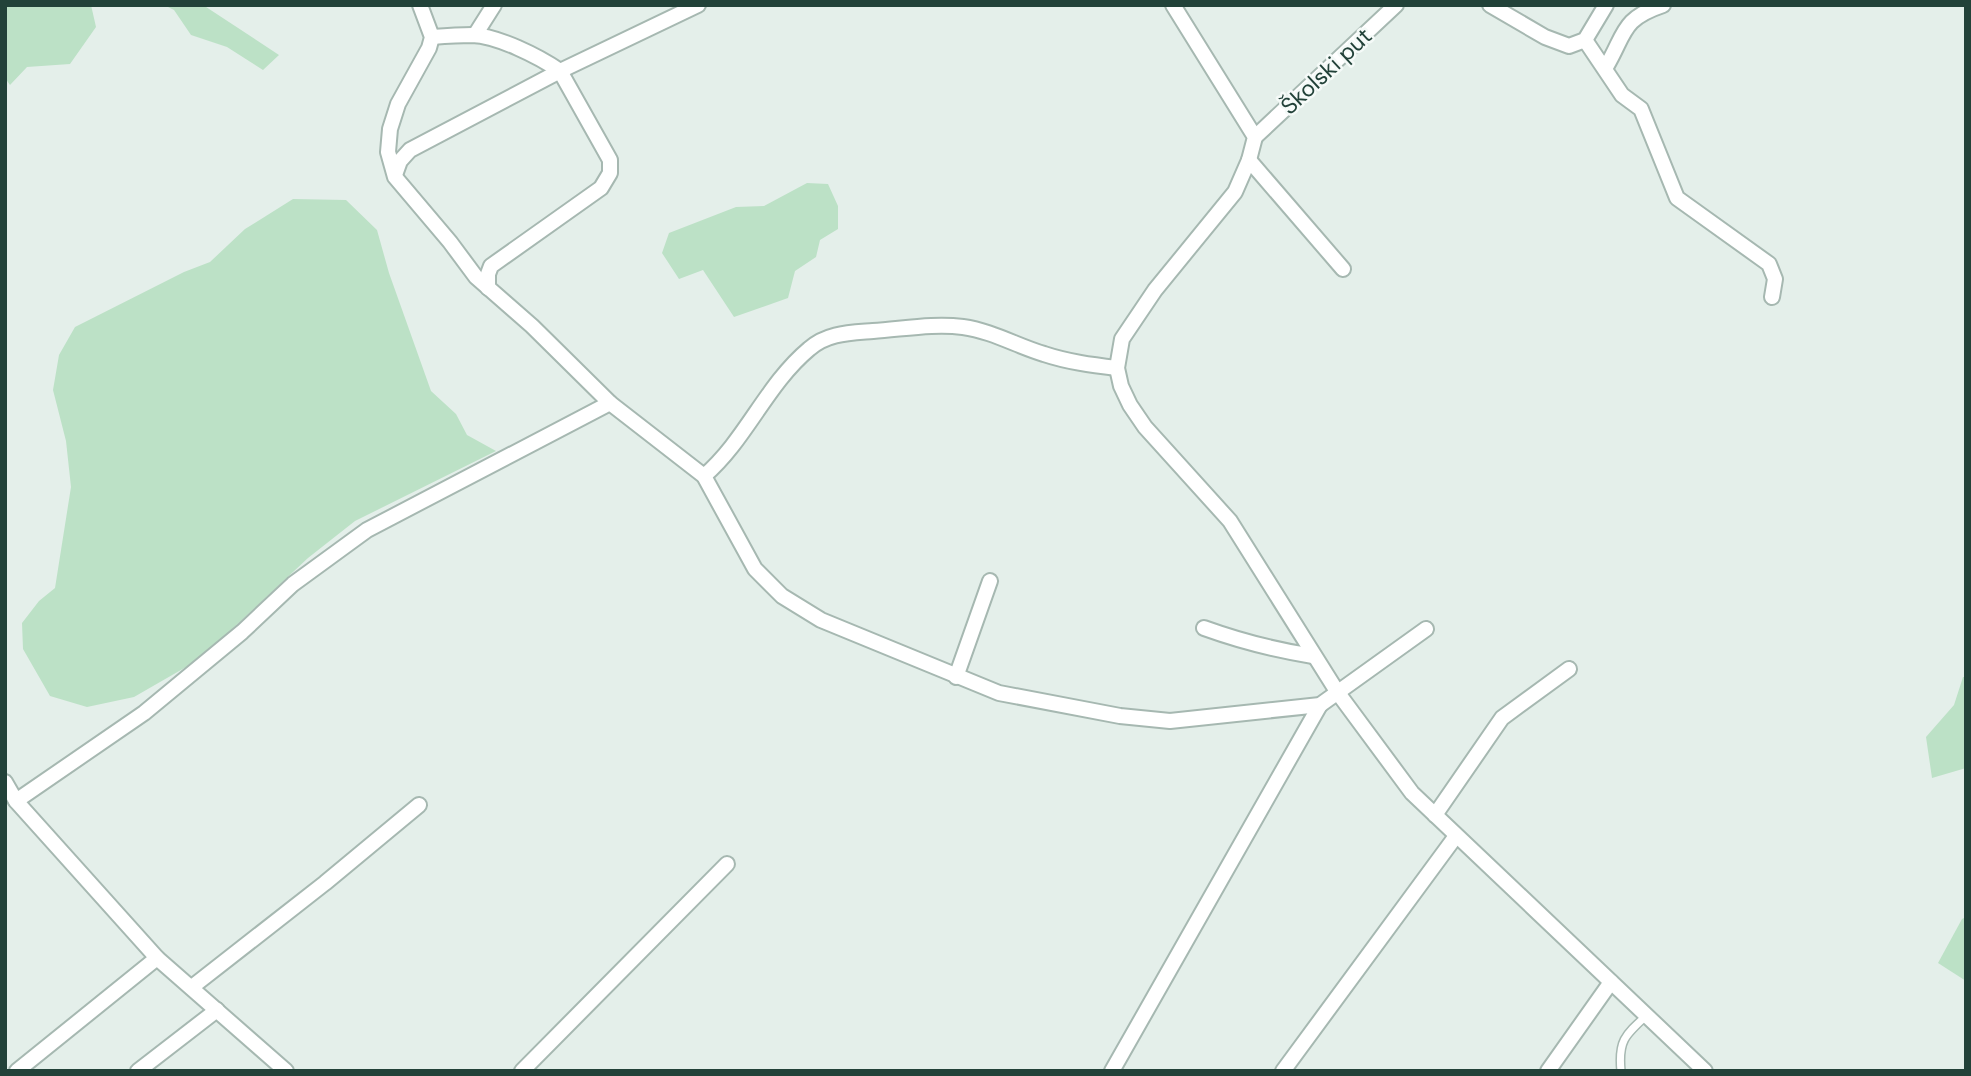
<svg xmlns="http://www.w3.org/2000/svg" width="1971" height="1076" viewBox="0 0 1971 1076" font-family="'DM Sans',sans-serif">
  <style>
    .green { fill: #bce1c6 }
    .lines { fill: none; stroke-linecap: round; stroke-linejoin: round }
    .lane-casing { stroke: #a6b8b1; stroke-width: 10 }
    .street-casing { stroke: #a6b8b1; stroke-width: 18 }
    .lane { stroke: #fff; stroke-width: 7 }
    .street { stroke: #fff; stroke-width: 14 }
    .labels { text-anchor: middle; stroke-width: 5; stroke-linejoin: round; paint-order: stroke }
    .street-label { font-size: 23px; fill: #224239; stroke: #f5faf8 }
  </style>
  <rect width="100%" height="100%" fill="#e4efea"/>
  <g class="green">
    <path d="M5 5H91L96 27 70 64 27 67 10 85 5 78Z"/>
    <path d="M164 5H203L279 55 263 70 227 47 191 35 174 10Z"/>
    <path d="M807 183 828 184 838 206V229L820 240 816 257 795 271 788 298 734 317 703 270 679 279 662 253 669 233 736 207 764 206Z"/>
    <path d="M293 199 346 200 377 230 389 273 431 391 456 414 467 435 496 451 355 521 308 558 200 659 134 697 87 707 50 696 23 649 22 623 39 601 55 588 71 487 66 441 53 390 59 355 75 327 184 272 210 262 245 229Z"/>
    <path d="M1963 677H1966V768L1932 778 1926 737 1954 705Z"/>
    <path d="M1966 917V981L1938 963 1962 919Z"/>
  </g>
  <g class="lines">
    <g class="lane-casing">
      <path id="lane" d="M1621 1071C1618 1041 1625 1035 1646 1016"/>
    </g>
    <g class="street-casing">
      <g id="street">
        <path d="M420 5 432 37 429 48 398 104 390 129 388 152 395 177 450 242 476 277 532 326 610 403"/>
        <path d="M1173 5 1255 137 1249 160 1235 192 1155 290 1122 339 1117 368 1121 386 1130 405 1145 427 1230 521 1338 693 1412 793 1705 1071"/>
        <path d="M1490 5 1545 37 1569 46 1585 40 1606 5"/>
        <path d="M475 35 494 5"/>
        <path d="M432 37C445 36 459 35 472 35 498 36 538 56 560 71L610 160V173L601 188 491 266 488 274V288"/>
        <path d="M1585 40 1622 95 1641 109 1677 198 1769 264 1775 279 1772 297"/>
        <path d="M1606 67C1626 33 1621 19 1663 5"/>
        <path d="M1255 137 1396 5"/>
        <path d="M1249 160 1343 269"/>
        <path d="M395 175 400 161 410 150 560 71 698 5"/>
        <path d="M704 476C746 440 766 385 809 349 827 333 849 333 873 331 903 329 934 323 963 327 992 331 1017 346 1044 354 1068 362 1092 365 1117 368"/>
        <path d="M1204 628C1240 641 1275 650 1313 656"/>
        <path d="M956 677 990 581"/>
        <path d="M5 782 16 801 157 958 286 1071"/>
        <path d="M16 801 144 713 242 632 293 584 367 530 610 403 704 476 755 569 782 596 821 620 999 693 1120 716 1170 721 1320 705 1426 629"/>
        <path d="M1435 815 1502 718 1569 669"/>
        <path d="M192 987 325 883 419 805"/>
        <path d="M17 1071 157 958"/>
        <path d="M138 1071 217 1010"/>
        <path d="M522 1071 727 864"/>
        <path d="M1112 1071 1320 705"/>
        <path d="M1283 1071 1456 836"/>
        <path d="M1548 1071 1611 982"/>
      </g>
    </g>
    <use href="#lane" class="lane"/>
    <use href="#street" class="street"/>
  </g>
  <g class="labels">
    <g class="street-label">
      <text transform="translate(1326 71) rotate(-43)" y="8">Školski put</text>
    </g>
  </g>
  <rect width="1971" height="1076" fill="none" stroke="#224239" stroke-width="14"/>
</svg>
